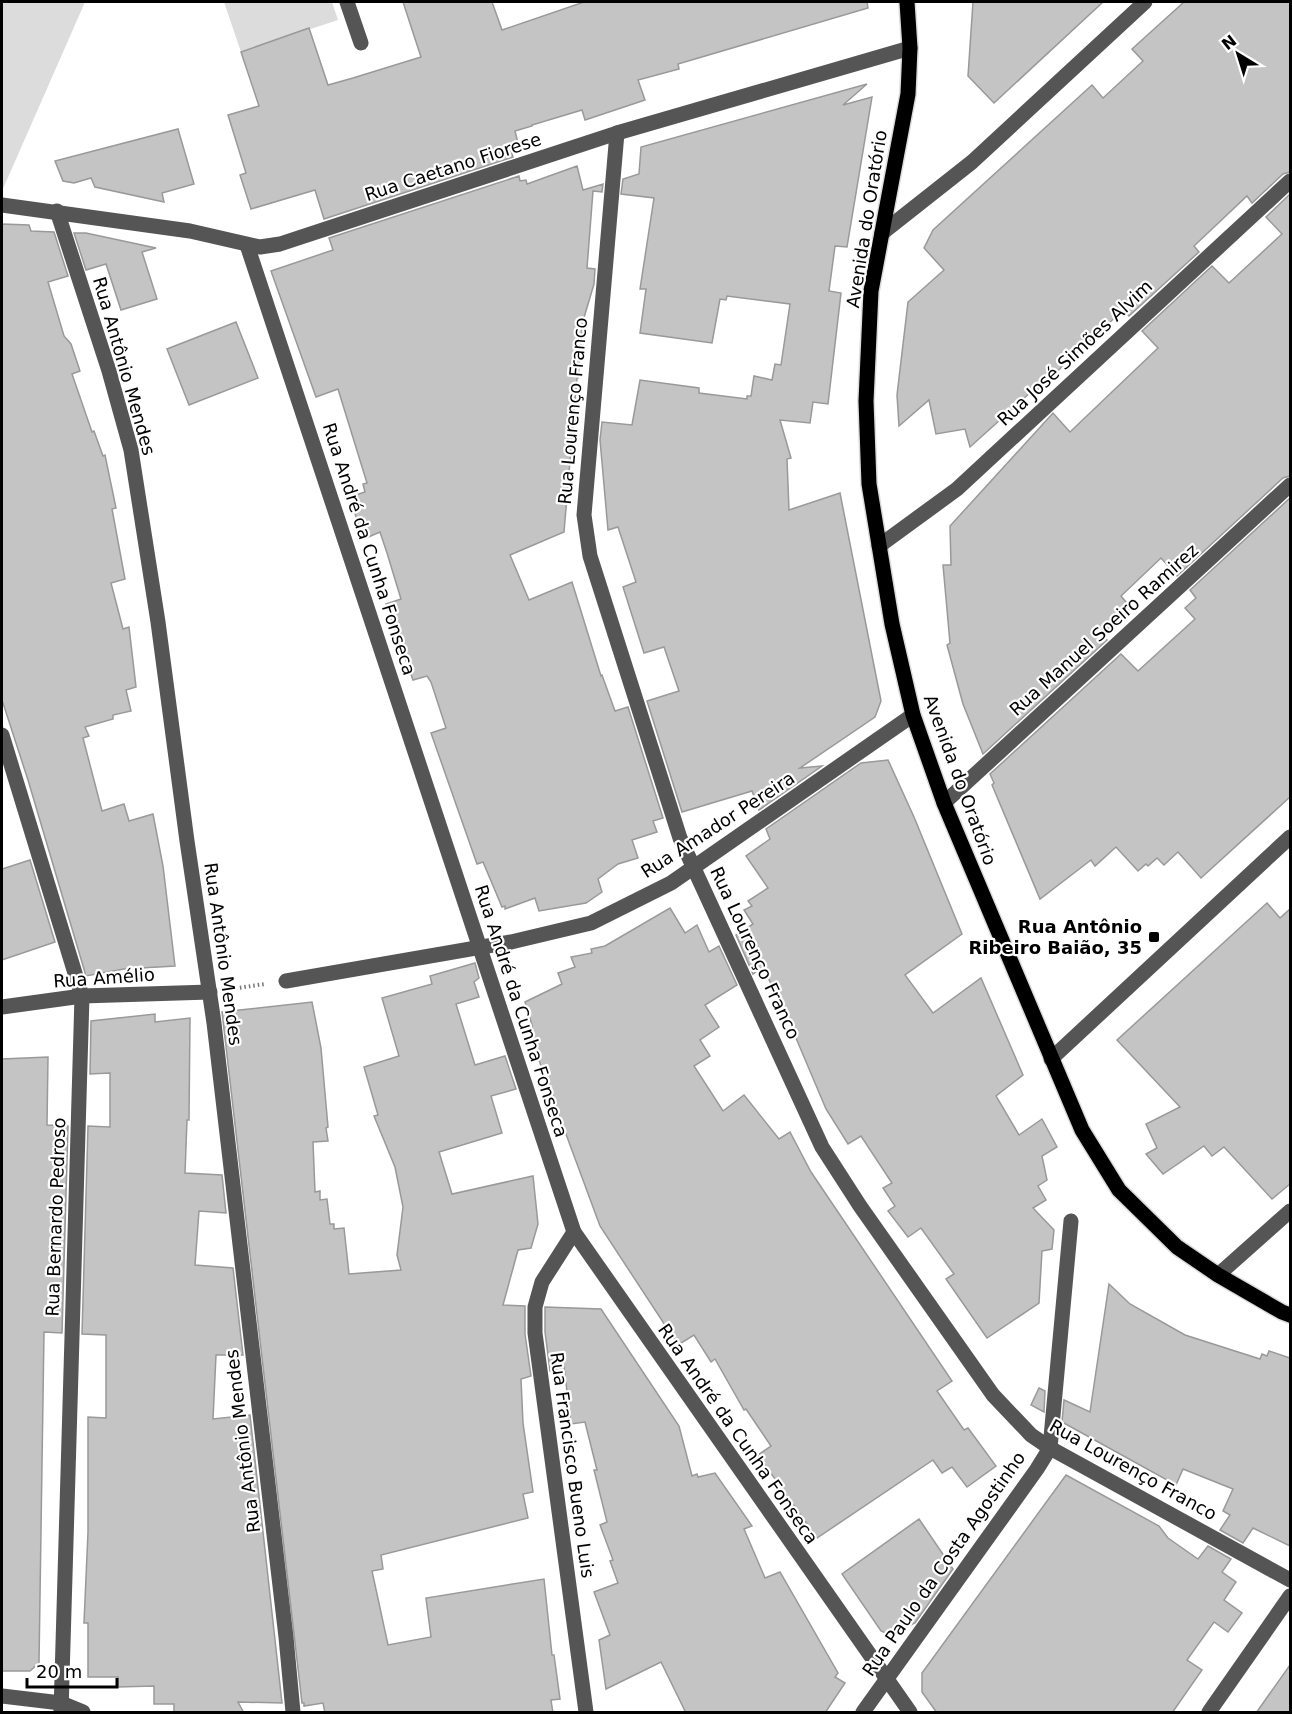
<svg xmlns="http://www.w3.org/2000/svg" width="1292" height="1714" viewBox="0 0 1292 1714" font-family="'DejaVu Sans',sans-serif">
  <style>
    .green { fill: #dcdcdc }
    .building { fill: #c4c4c4; stroke: #999; stroke-width: 1.5 }
    .lines { fill: none; stroke-linecap: round; stroke-linejoin: round }
    .major-casing { stroke: #dbdbdb; stroke-width: 18 }
    .path { stroke: #777; stroke-width: 4; stroke-dasharray: 1.5 3; stroke-linecap: butt }
    .minor { stroke: #555; stroke-width: 15 }
    .major { stroke: #000; stroke-width: 15 }
    .poi-dot { fill: #000; stroke: #fff; stroke-width: 2 }
    .labels { text-anchor: middle; stroke-width: 4.5; stroke-linejoin: round; paint-order: stroke }
    .street-label { font-size: 18px; fill: #000; stroke: #fff }
    .poi-label { font-size: 18px; font-weight: bold; fill: #000; stroke: #fff; text-anchor: end }
  </style>
  <rect width="100%" height="100%" fill="#fff"/>
  <g class="green">
    <path d="M2 2H85L2 191Z"/>
    <path d="M224 2H332L338 20 241 52Z"/>
  </g>
  <g class="building">
    <path d="M403 2H492L502 30 584 2H867L868 8 678 64 679 69 638 80 645 100 585 120 582 110 532 125V126L515 131 518 143 509 145 513 157 324 219 315 190 251 209 240 175 246 173 228 115 259 106 241 52 309 28 328 85 353 78 421 57Z"/>
    <path d="M973 2H1103L994 103 968 76Z"/>
    <path d="M1184 2H1290V172L1283 174 1252 203 1247 196 1194 246 1199 252 1129 316 1123 310 1034 393 1032 391 970 447 965 429 936 434 929 400 899 426 897 395 908 302 944 270 924 248 933 230 1092 85 1103 98 1143 61 1132 49Z"/>
    <path d="M867 84 843 105 872 97 847 247 835 246 829 291 841 293 828 404 813 402 810 423 780 420 791 458 787 459 789 510 840 493 881 701 875 717 800 768 822 766 759 810 752 791 682 812 647 701 679 691 664 647 644 653 623 587 636 582 618 527 608 530 600 440 602 422 632 425 640 380 699 388V393L747 399V396H751L754 376 772 380 775 364 781 365 790 304 727 296 726 300 720 299 712 343 640 333 646 289H640L654 198 621 194 623 179 639 174 641 147Z"/>
    <path d="M178 129 194 184 162 193 164 202 95 187 91 178 74 183 63 181 55 161Z"/>
    <path d="M577 166 583 190 603 184 602 192 593 191 587 268 595 269 594 284 583 321 578 378H577L564 532 510 555 529 600 572 582 601 676 602 675 615 711 628 707 663 818 653 821 657 832 632 840 638 858 618 864 598 879 602 892 586 903 539 911 535 898 505 909V906L502 907 483 862 477 864 431 733 446 728 431 682 427 676 413 680 386 604 401 599 387 553 380 532 364 539 349 497 365 492 363 484 367 483 338 389 316 397 271 271 333 250 329 238 519 176 520 181 526 180 527 184Z"/>
    <path d="M1290 194V476L1283 478 1177 576 1161 558 1121 596 1131 608 1102 635 1107 640 983 754 963 704 947 645 950 643 943 565H951L950 526 1053 413 1070 432 1158 348 1142 331 1212 266 1229 283 1282 234 1266 217Z"/>
    <path d="M2 224 29 225 31 231 54 232 68 276 48 282 64 336 71 344 80 371 72 374 92 432 94 431 103 456 105 455 116 508 112 509 125 579 111 583 123 629 129 627 136 687 126 690 131 711 113 715V719L85 727 89 736 83 738 102 811 124 804 129 821 153 814 163 866 175 966 124 969 86 976 28 780 2 700Z"/>
    <path d="M74 233H86L156 248 142 252 157 299 121 310 106 264 86 270Z"/>
    <path d="M236 322 258 378 189 405 167 349Z"/>
    <path d="M1290 498V797L1201 878 1178 852 1164 865 1157 858 1148 866 1146 864 1138 871 1116 847 1095 866 1091 860 1040 899 992 785 994 783 990 774 1121 654 1138 671 1195 619 1185 608 1196 598 1190 590Z"/>
    <path d="M888 760 914 817 962 934 905 975 933 1013 981 978 1023 1075 996 1096 1019 1135 1042 1119 1057 1147 1042 1156 1047 1180 1038 1186 1046 1200 1033 1208 1054 1230 1052 1249 1042 1251 1039 1303 987 1338 946 1279 954 1274 921 1228 908 1237 888 1211 895 1206 883 1188 892 1183 861 1136 848 1144 826 1109 793 1031 763 967 753 974 736 935 753 924 744 910 752 906 748 901 768 888 746 856 770 839 766 829 861 763Z"/>
    <path d="M30 860 55 942 2 960V869Z"/>
    <path d="M1267 903 1280 918 1290 909V1184L1272 1199 1224 1147 1212 1156 1204 1146 1163 1174 1146 1154 1157 1148 1146 1124 1180 1107 1117 1040Z"/>
    <path d="M670 908 685 933 697 925 709 952 719 946 737 985 705 1005 719 1027 700 1040 710 1056 694 1066 723 1111 744 1095 779 1139 790 1132 811 1172 952 1381 937 1391 964 1430 968 1428 996 1466 967 1487 952 1467 942 1473 933 1460 817 1538 758 1455 771 1446 746 1409 744 1410 715 1359 711 1362 694 1335 678 1345 600 1226 560 1118 548 1079 546 1080 534 1046 532 1025 525 1002 562 984 558 973 575 967 571 957 592 953 591 949 605 946Z"/>
    <path d="M475 963 479 978 474 982 479 997 456 1004 475 1065 505 1056 516 1089 491 1096 502 1133 439 1152 452 1194 533 1176 538 1224 531 1248 518 1250 503 1305 525 1306V1334L531 1376 521 1379 523 1423 533 1492 523 1494 528 1518 381 1555 383 1569 372 1571 388 1645 431 1637 426 1598 544 1579 552 1655H554L560 1699 551 1700 553 1713H325L323 1703 304 1706V1703H302L222 1012 312 1002 321 1048 328 1127 326 1128 328 1141 313 1142 315 1192 320 1191V1200L327 1199 330 1224H334V1229L344 1228 349 1274 401 1270 397 1255 403 1207 395 1167 374 1116 378 1115 364 1067 399 1056 382 998 432 984 430 976Z"/>
    <path d="M155 1014V1022L190 1018 189 1120H187L185 1173 222 1175 226 1213 199 1211 195 1265 233 1268 243 1355H216L213 1419 250 1415 282 1703 238 1702 244 1713H174V1704H154V1686L118 1687V1677H88V1623H84L88 1532V1417L106 1418V1335L82 1334 88 1126 110 1127V1073L90 1074 91 1021Z"/>
    <path d="M48 1057 47 1125 68 1126 62 1333 44 1332 39 1663 30 1671H2V1059Z"/>
    <path d="M1109 1284 1130 1304 1185 1335 1260 1359 1262 1354 1267 1356 1269 1351 1290 1358V1546L1253 1528 1243 1543 1220 1530 1230 1515 1223 1511 1233 1489 1183 1469 1176 1485 1062 1422 1064 1400 1090 1412Z"/>
    <path d="M545 1307 601 1309 679 1426 692 1476 697 1474 698 1477 715 1473 752 1526 744 1529 765 1578 780 1572 838 1673 835 1677 845 1683 825 1713H686L661 1662 606 1689 599 1640 610 1635 594 1592 618 1583 610 1561 613 1560 600 1525 607 1522 594 1470H597L585 1422 571 1424 564 1367 550 1371 545 1332Z"/>
    <path d="M1039 1388 1045 1391 1044 1412 1031 1405Z"/>
    <path d="M1066 1475 1159 1526 1168 1538 1198 1559 1208 1546 1231 1559 1222 1572 1236 1582 1224 1600 1242 1613 1228 1632 1214 1622 1187 1660 1202 1670 1172 1713H937L922 1692V1673Z"/>
    <path d="M919 1519 953 1569 915 1623 890 1635 881 1631 842 1574Z"/>
    <path d="M1290 1665V1713H1256Z"/>
  </g>
  <g class="lines">
    <g class="major-casing">
      <path id="major" d="M907 2 910 48 908 94 871 291 866 401 869 484 892 624 913 715 944 803 1082 1130 1119 1190 1177 1247 1218 1275 1282 1312 1290 1315"/>
    </g>
    <path class="path" d="M231 989 265 984"/>
    <g class="minor">
      <path d="M347 2 361 43"/>
      <path d="M617 133 584 515 590 556 680 838 822 1147 860 1206 993 1395 1031 1435 1050 1448 1290 1580"/>
      <path d="M2 205 190 231 260 247 280 244 617 133 910 48"/>
      <path d="M57 211 109 371 131 450 158 622 187 841 214 1023 286 1637 293 1712"/>
      <path d="M882 233 972 162 1145 2"/>
      <path d="M247 245 574 1232 910 1712"/>
      <path d="M879 546 957 489 1290 181"/>
      <path d="M2 735 82 996 61 1712"/>
      <path d="M944 803 1290 485"/>
      <path d="M286 981 511 942 591 923 671 883 913 715"/>
      <path d="M2 1007 82 996 210 992"/>
      <path d="M1051 1059 1290 837"/>
      <path d="M574 1232 542 1282 535 1307V1333L586 1712"/>
      <path d="M1218 1275 1290 1211"/>
      <path d="M2 1696 61 1703 83 1712"/>
      <path d="M863 1712 1037 1469 1050 1448 1071 1221"/>
      <path d="M1209 1712 1290 1596"/>
    </g>
    <use href="#major" class="major"/>
  </g>
  <rect class="poi-dot" x="1148" y="931" width="12" height="12" rx="3"/>
  <g class="labels">
    <g class="street-label">
      <text transform="translate(453 167) rotate(-18)" y="6">Rua Caetano Fiorese</text>
      <text transform="translate(867 219) rotate(-81)" y="6">Avenida do Oratório</text>
      <text transform="translate(1075 353) rotate(-43)" y="6">Rua José Simões Alvim</text>
      <text transform="translate(124 366) rotate(74)" y="6">Rua Antônio Mendes</text>
      <text transform="translate(573 411) rotate(-85)" y="6">Rua Lourenço Franco</text>
      <text transform="translate(369 549) rotate(72)" y="6">Rua André da Cunha Fonseca</text>
      <text transform="translate(1104 630) rotate(-42)" y="6">Rua Manuel Soeiro Ramirez</text>
      <text transform="translate(960 780) rotate(70)" y="6">Avenida do Oratório</text>
      <text transform="translate(718 825) rotate(-33)" y="6">Rua Amador Pereira</text>
      <text transform="translate(755 953) rotate(65)" y="6">Rua Lourenço Franco</text>
      <text transform="translate(223 954) rotate(82)" y="6">Rua Antônio Mendes</text>
      <text transform="translate(104 978) rotate(-4)" y="6">Rua Amélio</text>
      <text transform="translate(521 1011) rotate(72)" y="6">Rua André da Cunha Fonseca</text>
      <text transform="translate(56 1217) rotate(-88)" y="6">Rua Bernardo Pedroso</text>
      <text transform="translate(738 1434) rotate(55)" y="6">Rua André da Cunha Fonseca</text>
      <text transform="translate(243 1441) rotate(-97)" y="6">Rua Antônio Mendes</text>
      <text transform="translate(572 1465) rotate(82)" y="6">Rua Francisco Bueno Luis</text>
      <text transform="translate(1133 1470) rotate(29)" y="6">Rua Lourenço Franco</text>
      <text transform="translate(944 1564) rotate(-55)" y="6">Rua Paulo da Costa Agostinho</text>
    </g>
    <g class="poi-label">
      <text x="1142" y="933">Rua Antônio<tspan x="1142" dy="21">Ribeiro Baião, 35</tspan></text>
    </g>
  </g>
  <rect width="1292" height="1714" fill="none" stroke="#000000" stroke-width="6"/>
  <g transform="translate(1238 54) rotate(322)" stroke="#ffffff" stroke-width="4.5" paint-order="stroke">
  <path d="M0-4.5L10 22L0 15L-10 22Z" fill="#000000"/>
  <text y="-9" font-size="16" font-weight="bold" text-anchor="middle" fill="#000000">N</text>
  </g>
  <path d="M27 1678v9h90v-9" fill="none" stroke="#000000" stroke-width="3"/>
  <text x="36" y="1678" font-size="18" fill="#000000" stroke="#ffffff" stroke-width="4.5" paint-order="stroke">20 m</text>
</svg>
